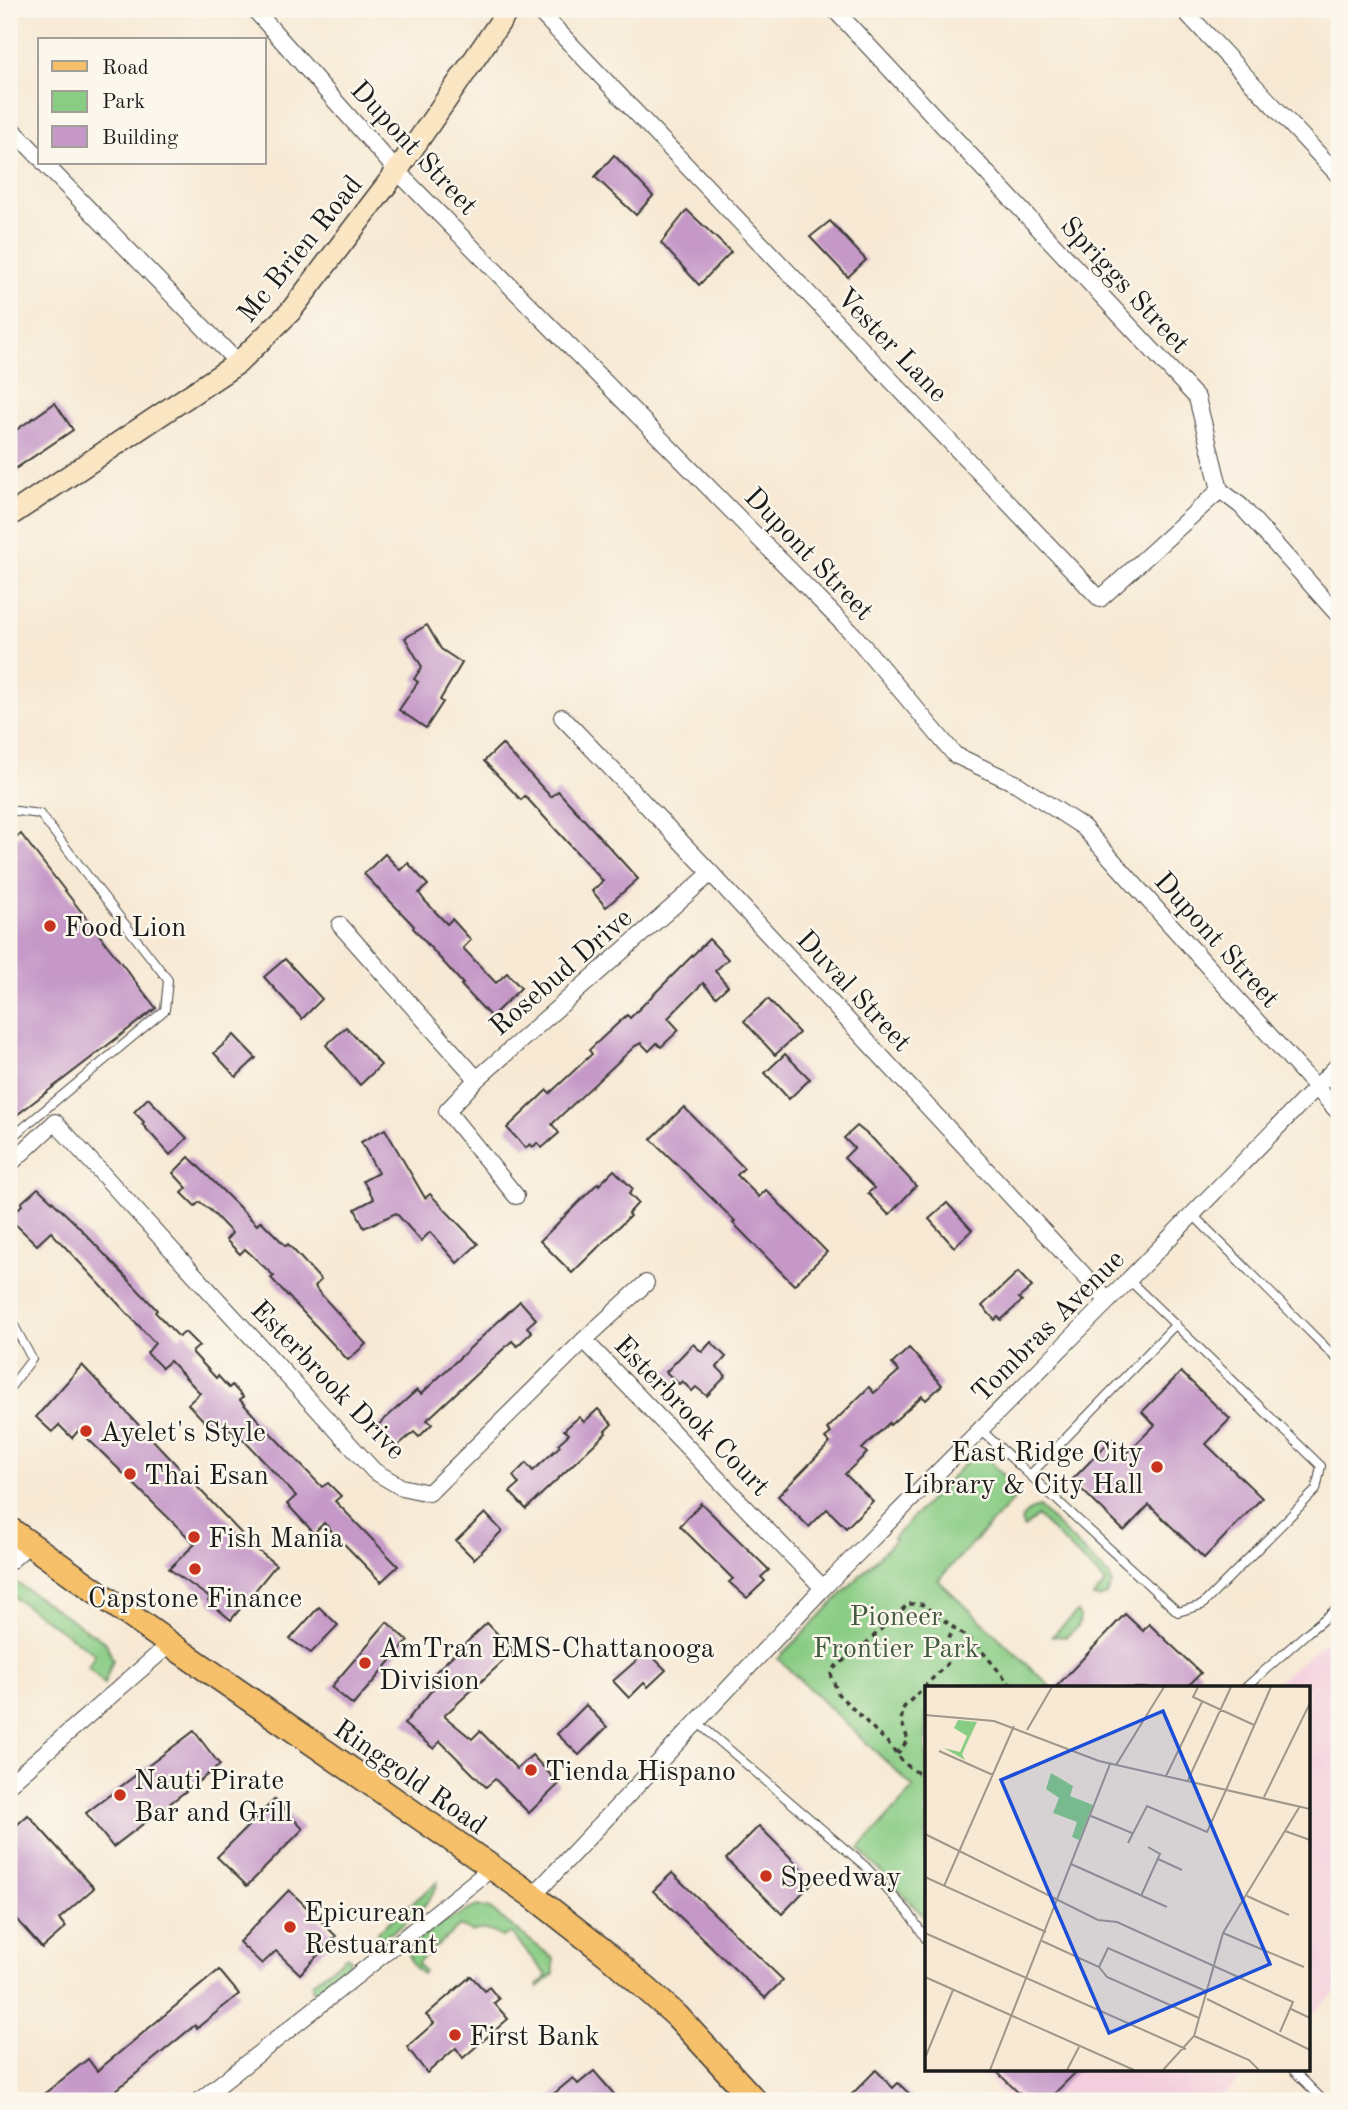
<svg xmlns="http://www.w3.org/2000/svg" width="1348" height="2110" viewBox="0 0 1348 2110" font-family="'Old Standard TT',serif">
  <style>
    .built { fill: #f4cfdd }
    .green { fill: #89cc84; stroke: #527450; stroke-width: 2 }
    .building { fill: #c598c8 }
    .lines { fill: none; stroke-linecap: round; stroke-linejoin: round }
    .lane-casing { stroke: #3d3b38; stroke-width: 10 }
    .street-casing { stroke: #3d3b38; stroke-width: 18 }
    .secondary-casing { stroke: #3d3b38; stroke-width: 24 }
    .primary-casing { stroke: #3d3b38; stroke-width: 27 }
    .path { stroke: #3d3b38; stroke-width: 3.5; stroke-dasharray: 5 5; stroke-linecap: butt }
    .lane { stroke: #fff; stroke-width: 8 }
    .street { stroke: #fff; stroke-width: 16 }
    .secondary { stroke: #fbe6c4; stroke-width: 21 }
    .primary { stroke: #f6c06b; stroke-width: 24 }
    .poi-dot { fill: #c8321e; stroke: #fbf7ec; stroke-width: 2.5 }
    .labels { text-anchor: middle; stroke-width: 5; stroke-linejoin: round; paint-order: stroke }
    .street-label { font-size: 28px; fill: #1c1c1c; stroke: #fbf7ec }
    .poi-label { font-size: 28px; fill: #1c1c1c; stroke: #fbf7ec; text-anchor: start }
    .park-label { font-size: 28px; fill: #425a40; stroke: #fbf7ec }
    .inset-road { fill: none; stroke: #9f978a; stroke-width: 2 }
    .view { fill: #1d4ed8; fill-opacity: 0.15; stroke: #1d4ed8; stroke-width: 3.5 }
    .inset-edge { fill: none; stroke: #1c1c1c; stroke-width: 3.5 }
  </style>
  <rect width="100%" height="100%" fill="#fbf7ec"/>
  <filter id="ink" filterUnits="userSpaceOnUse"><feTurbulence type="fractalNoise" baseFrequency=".0143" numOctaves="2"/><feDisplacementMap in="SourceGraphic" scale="14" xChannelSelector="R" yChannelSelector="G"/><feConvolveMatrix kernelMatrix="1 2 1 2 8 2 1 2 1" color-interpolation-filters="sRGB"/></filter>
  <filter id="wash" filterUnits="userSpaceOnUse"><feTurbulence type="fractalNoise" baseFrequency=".00686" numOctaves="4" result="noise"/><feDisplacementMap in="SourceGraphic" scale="28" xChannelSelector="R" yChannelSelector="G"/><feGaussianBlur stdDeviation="1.57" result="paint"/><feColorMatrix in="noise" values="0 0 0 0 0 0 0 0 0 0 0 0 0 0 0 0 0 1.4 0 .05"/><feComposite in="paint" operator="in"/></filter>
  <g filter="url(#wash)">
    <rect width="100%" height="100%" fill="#f7e9d4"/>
    <g class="built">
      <path d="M1339 1629V1989L1308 2018V1688H1270Z"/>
      <path d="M978 2070H1251L1217 2101H1009Z"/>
    </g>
    <g class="green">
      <path d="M979 1449 1020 1493 938 1580 1052 1688H926V1919L859 1849 914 1788 778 1659 895 1540 893 1538Z"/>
      <path d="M1039 1507 1110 1577 1112 1584 1107 1594 1100 1598 1093 1597 1106 1583 1037 1516 1024 1528 1021 1522C1025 1514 1030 1509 1039 1507Z"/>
      <path d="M11 1579 106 1643 113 1660 104 1684 88 1667 95 1654 9 1594V1580Z"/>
      <path d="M1077 1612 1080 1617 1079 1625 1066 1637 1052 1636Z"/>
      <path d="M438 1882C435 1900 396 1935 378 1938L377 1932Z"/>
      <path d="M477 1906 490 1909 554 1959V1973L538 1988 537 1986 547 1976 511 1933 502 1937C490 1931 484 1927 471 1932L460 1926 419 1961 418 1964 424 1971 422 1974C412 1969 409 1958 408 1947L443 1922Z"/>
      <path d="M347 1956 351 1960 348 1965 318 1991 312 1990V1983Z"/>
    </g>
    <g id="blocks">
      <g class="building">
        <path d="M614 155 653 196 636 215 595 177Z"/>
        <path d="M687 210 731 252 699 285 661 243Z"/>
        <path d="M830 221 866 260 848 277 810 237Z"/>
        <path d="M55 403 73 430 9 473V435Z"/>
        <path d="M427 625 441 649 462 663 440 700 443 702 426 728 399 710 418 682 414 679 422 667 405 638Z"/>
        <path d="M502 744 551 797 558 791 638 879 606 907 592 891 603 881 525 796 521 800 484 761Z"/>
        <path d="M21 834 156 1008 9 1121V843Z"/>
        <path d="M385 854 400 870 408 863 428 885 419 893 425 901 447 924 452 919 471 940 463 948 496 983 507 973 521 988 491 1017 461 985 463 984 413 928 414 926 364 874Z"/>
        <path d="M709 939 728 959 715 971 728 986 716 997 703 983 668 1018 679 1030 661 1047 657 1043 649 1051 641 1043 635 1046 552 1124 559 1133 542 1148 537 1143 533 1147 530 1144 526 1148 507 1128 547 1090 550 1093 592 1054 589 1050 627 1015 630 1018Z"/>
        <path d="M285 959 322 999 302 1019 264 977Z"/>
        <path d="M768 999 799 1033 775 1055 744 1021Z"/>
        <path d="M346 1027 381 1065 360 1085 326 1045Z"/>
        <path d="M234 1035 256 1058 236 1077 214 1053Z"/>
        <path d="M785 1054 810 1079 789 1099 765 1073Z"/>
        <path d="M148 1098 187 1138 170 1155 142 1124 144 1122 134 1112Z"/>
        <path d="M684 1107 744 1168 737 1175 759 1197 766 1190 827 1252 794 1285 733 1223 735 1221 651 1139Z"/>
        <path d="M857 1126 873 1139 916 1186 889 1215 868 1193 874 1188 844 1158 854 1148 844 1138Z"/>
        <path d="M385 1129 425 1198 430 1194 478 1244 457 1263 430 1232 421 1241 396 1213 364 1228 355 1209 374 1199 363 1181 378 1173 361 1142Z"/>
        <path d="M189 1157 257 1225 261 1221 286 1246 288 1244 321 1280 315 1286 317 1290 366 1344 348 1360 271 1278 274 1276 245 1249 240 1254 226 1240 232 1233 211 1211 200 1202 195 1206 182 1193 187 1188 173 1173Z"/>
        <path d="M614 1170 633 1189 629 1194 638 1203 628 1214 630 1216 572 1273 540 1241 598 1183 599 1185Z"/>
        <path d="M38 1188 75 1223 157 1310 155 1312 179 1337 185 1332 199 1346 192 1352 216 1378 218 1376 229 1388 232 1385 243 1397 240 1400 257 1419 322 1487 328 1483 341 1496 335 1501 398 1566 381 1582 324 1523 314 1533 287 1504 296 1496 239 1435 237 1437 226 1425 219 1432 209 1422 207 1424 188 1404 200 1393 170 1361 162 1368 147 1353 155 1343 51 1232 37 1245 9 1218 22 1205 21 1203Z"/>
        <path d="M947 1203 972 1230 954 1247 929 1219Z"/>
        <path d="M1018 1272 1032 1287 1019 1298 1022 1301 1001 1320 998 1317 995 1320 982 1306Z"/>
        <path d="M520 1301 536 1319 527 1327 532 1332 517 1346 512 1341 427 1420 432 1424 419 1437 414 1432 396 1447 376 1427 417 1390 421 1394Z"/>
        <path d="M711 1342 726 1357 717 1367 726 1376 707 1396 696 1387 692 1391 682 1381 679 1384 666 1372 693 1344 702 1352Z"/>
        <path d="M909 1348 942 1385 926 1400 922 1396 890 1425 889 1423 862 1449 867 1453 845 1474 873 1501 846 1528 827 1509 809 1527 778 1496 830 1443 825 1438 831 1433 827 1429 869 1387 874 1393 899 1371 892 1364Z"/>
        <path d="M82 1365 255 1548 276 1565 231 1620 208 1601 210 1598 169 1569 195 1544 79 1430 72 1438 59 1425 52 1432 36 1417Z"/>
        <path d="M1181 1372 1230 1419 1206 1444 1262 1498 1204 1558 1149 1505 1124 1531 1072 1480 1112 1439 1127 1453 1155 1425 1142 1412Z"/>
        <path d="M598 1409 612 1424 605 1431 606 1433 526 1509 510 1492 519 1484 513 1476 526 1463 533 1471 560 1446 558 1444 569 1434 564 1430 579 1417 584 1422Z"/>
        <path d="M701 1503 769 1570 761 1577 765 1581 747 1598 729 1582 733 1579 680 1526Z"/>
        <path d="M485 1513 502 1531 474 1559 456 1541Z"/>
        <path d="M319 1607 338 1625 311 1653 290 1639Z"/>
        <path d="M1125 1614 1143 1631 1149 1624 1201 1673 1186 1688H1055Z"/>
        <path d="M387 1622 408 1641 353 1705 331 1687Z"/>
        <path d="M487 1623 514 1651 444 1716 472 1739 480 1731 517 1769 532 1755 559 1784 529 1813 495 1779 486 1787 440 1741 434 1749 404 1724 436 1685 429 1678Z"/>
        <path d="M647 1651 666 1670 648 1687 644 1683 629 1698 613 1681Z"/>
        <path d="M586 1705 607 1727 579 1755 557 1734Z"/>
        <path d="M194 1731 220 1765 113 1847 86 1813Z"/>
        <path d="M275 1799 303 1829 247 1886 217 1857Z"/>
        <path d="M28 1815 94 1888 59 1919 66 1927 42 1948 9 1911V1832Z"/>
        <path d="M759 1826 814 1881 782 1914 726 1859Z"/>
        <path d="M672 1873 783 1980 765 1998 653 1891Z"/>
        <path d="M289 1890 336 1936 300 1974 276 1951 262 1964 239 1942Z"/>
        <path d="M219 1970 239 1994 197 2028 195 2025 103 2101H35L88 2059 97 2071Z"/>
        <path d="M471 1976 485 1991 489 1987 499 1999 494 2003 508 2019 463 2058 456 2048 427 2073 407 2047 434 2023 426 2015Z"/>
        <path d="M876 2070 893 2088 898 2083 917 2101H845Z"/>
        <path d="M995 2070H1078L1047 2101H1027Z"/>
        <path d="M594 2071 620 2101H545L573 2078 578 2084Z"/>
      </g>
    </g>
  </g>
  <g filter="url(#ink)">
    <use href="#blocks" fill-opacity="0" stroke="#3d3b38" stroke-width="2"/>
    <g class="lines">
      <g class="lane-casing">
        <g id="lane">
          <path d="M9 810 40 814 168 980 165 1010 12 1137"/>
          <path d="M1193 1215 1339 1361"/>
          <path d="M9 1389 32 1359 9 1316"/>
          <path d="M981 1430 1178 1612 1202 1605 1316 1490 1321 1466 1129 1280"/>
          <path d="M1030 1475 1176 1324"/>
          <path d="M1245 1688 1308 1632 1339 1607"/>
          <path d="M697 1722 865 1866 908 1912 926 1939"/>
          <path d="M1293 2070 1324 2101"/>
        </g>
      </g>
      <g class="street-casing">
        <g id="street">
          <path d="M254 9 397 171 854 635 955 755 1017 784 1083 827 1339 1113"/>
          <path d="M537 9 1100 599 1220 490"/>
          <path d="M834 9 1197 398 1220 490 1241 506 1339 616"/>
          <path d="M1183 9 1339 176"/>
          <path d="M9 126 40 158"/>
          <path d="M44 163 238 363"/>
          <path d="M562 717 711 873 1108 1301"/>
          <path d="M340 925 477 1079"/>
          <path d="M9 1165 55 1122 374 1471 401 1487 429 1493 584 1340 646 1283"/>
          <path d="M516 1196 447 1111 477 1079 711 873"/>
          <path d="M584 1340 823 1588"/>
          <path d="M9 1562 29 1544"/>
          <path d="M9 1784 170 1644"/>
          <path d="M533 1896 823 1588 1108 1301 1339 1064"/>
          <path d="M199 2101 492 1868"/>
        </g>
      </g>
      <g class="secondary-casing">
        <path id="secondary" d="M9 516 238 363 290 312 397 171 509 9"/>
      </g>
      <g class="primary-casing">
        <path id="primary" d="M9 1529 170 1644 533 1896 607 1954 677 2016 755 2101"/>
      </g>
      <g class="path">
        <path d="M897 1754 908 1740 901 1720 904 1707 947 1664 944 1647 954 1627"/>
        <path d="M926 1779 904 1763 890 1745 838 1694 831 1674 836 1666 861 1648 908 1604H922L976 1644 1013 1688"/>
        <path d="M926 1850V1849"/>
      </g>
      <use href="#lane" class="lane"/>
      <use href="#street" class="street"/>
      <use href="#secondary" class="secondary"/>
      <use href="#primary" class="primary"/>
    </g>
  </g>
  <g class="poi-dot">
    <circle cx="50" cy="926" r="7"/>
    <circle cx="86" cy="1431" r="7"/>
    <circle cx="1157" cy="1467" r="7"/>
    <circle cx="130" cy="1474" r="7"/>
    <circle cx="194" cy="1537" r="7"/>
    <circle cx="195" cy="1569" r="7"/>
    <circle cx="365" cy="1663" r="7"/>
    <circle cx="531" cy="1770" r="7"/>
    <circle cx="120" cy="1795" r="7"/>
    <circle cx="766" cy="1876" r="7"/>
    <circle cx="290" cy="1927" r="7"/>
    <circle cx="455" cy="2035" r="7"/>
  </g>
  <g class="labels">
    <g class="street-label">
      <text transform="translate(415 147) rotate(47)" y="10">Dupont Street</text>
      <text transform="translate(299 248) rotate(-51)" y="10">Mc Brien Road</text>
      <text transform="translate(1126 284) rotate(47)" y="10">Spriggs Street</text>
      <text transform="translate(893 344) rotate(46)" y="10">Vester Lane</text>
      <text transform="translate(810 553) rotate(46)" y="10">Dupont Street</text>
      <text transform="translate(1218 939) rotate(48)" y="10">Dupont Street</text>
      <text transform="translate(560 971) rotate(-41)" y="10">Rosebud Drive</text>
      <text transform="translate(855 990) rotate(47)" y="10">Duval Street</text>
      <text transform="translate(1047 1325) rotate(-45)" y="10">Tombras Avenue</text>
      <text transform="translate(329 1379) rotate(46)" y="10">Esterbrook Drive</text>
      <text transform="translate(693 1415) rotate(46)" y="10">Esterbrook Court</text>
      <text transform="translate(411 1776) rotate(35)" y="10">Ringgold Road</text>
    </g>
    <g class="poi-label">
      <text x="64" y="936">Food Lion</text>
      <text x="100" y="1441">Ayelet's Style</text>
      <text x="1143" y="1461" text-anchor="end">East Ridge City<tspan x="1143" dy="32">Library &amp; City Hall</tspan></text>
      <text x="144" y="1484">Thai Esan</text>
      <text x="208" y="1547">Fish Mania</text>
      <text x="195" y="1607" text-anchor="middle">Capstone Finance</text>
      <text x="379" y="1657">AmTran EMS-Chattanooga<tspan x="379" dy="32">Division</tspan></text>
      <text x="545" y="1780">Tienda Hispano</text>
      <text x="134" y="1789">Nauti Pirate<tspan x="134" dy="32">Bar and Grill</tspan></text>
      <text x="780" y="1886">Speedway</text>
      <text x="304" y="1921">Epicurean<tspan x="304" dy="32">Restuarant</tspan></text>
      <text x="469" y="2045">First Bank</text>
    </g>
    <g class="park-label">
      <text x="896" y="1625">Pioneer<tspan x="896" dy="32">Frontier Park</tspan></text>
    </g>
  </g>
  <g transform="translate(925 1686)">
    <rect width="385" height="385" fill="#f7e9d4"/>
    <path d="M33 34 52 36 37 68 40 74 19 62 35 66 42 50 29 42ZM126 87 148 100 145 110 168 119 154 154 147 151 152 136 128 127 134 112 121 103Z" fill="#89cc84"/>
    <path class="inset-road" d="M273 1 268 11 329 39M0 29 69 35 174 75 385 123M102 44 127 1M14 65 68 89M191 79 239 1M241 90 277 16M263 94 306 1M301 104 346 1M339 111 385 17M166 130 207 147M360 145 385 154M0 148 173 234 192 236 368 316 355 346M203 157 222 120 282 146 301 104M233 173 257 184M146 178 242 221M0 191 121 246M19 200 89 40M216 210 235 168 223 161M322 210 364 229M0 247 261 363M298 247 379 281M117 255 174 281 182 291 274 332M174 281 183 262 283 306M0 291 209 384M282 313 385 364M366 323 385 332M269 350 324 374 334 384M0 372 28 304M65 384 185 78M142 384 154 361M238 384 269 350 298 247 375 120"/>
    <path class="view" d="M238 25 345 278 184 347 76 94Z"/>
    <rect width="385" height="385" class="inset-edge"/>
  </g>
  <rect width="1348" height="2110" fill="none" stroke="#fbf7ec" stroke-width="35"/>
  <rect x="38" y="38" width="228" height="126" fill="#fbf7ec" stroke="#a29f99" stroke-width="2"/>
  <rect x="52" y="61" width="35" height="10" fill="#f6c06b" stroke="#a29f99" stroke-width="2"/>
  <text x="102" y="74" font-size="21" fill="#1c1c1c">Road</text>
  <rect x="52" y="91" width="35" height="21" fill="#89cc84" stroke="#a29f99" stroke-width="2"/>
  <text x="102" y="108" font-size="21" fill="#1c1c1c">Park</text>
  <rect x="52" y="126" width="35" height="21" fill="#c598c8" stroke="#a29f99" stroke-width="2"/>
  <text x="102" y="144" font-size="21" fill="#1c1c1c">Building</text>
</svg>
